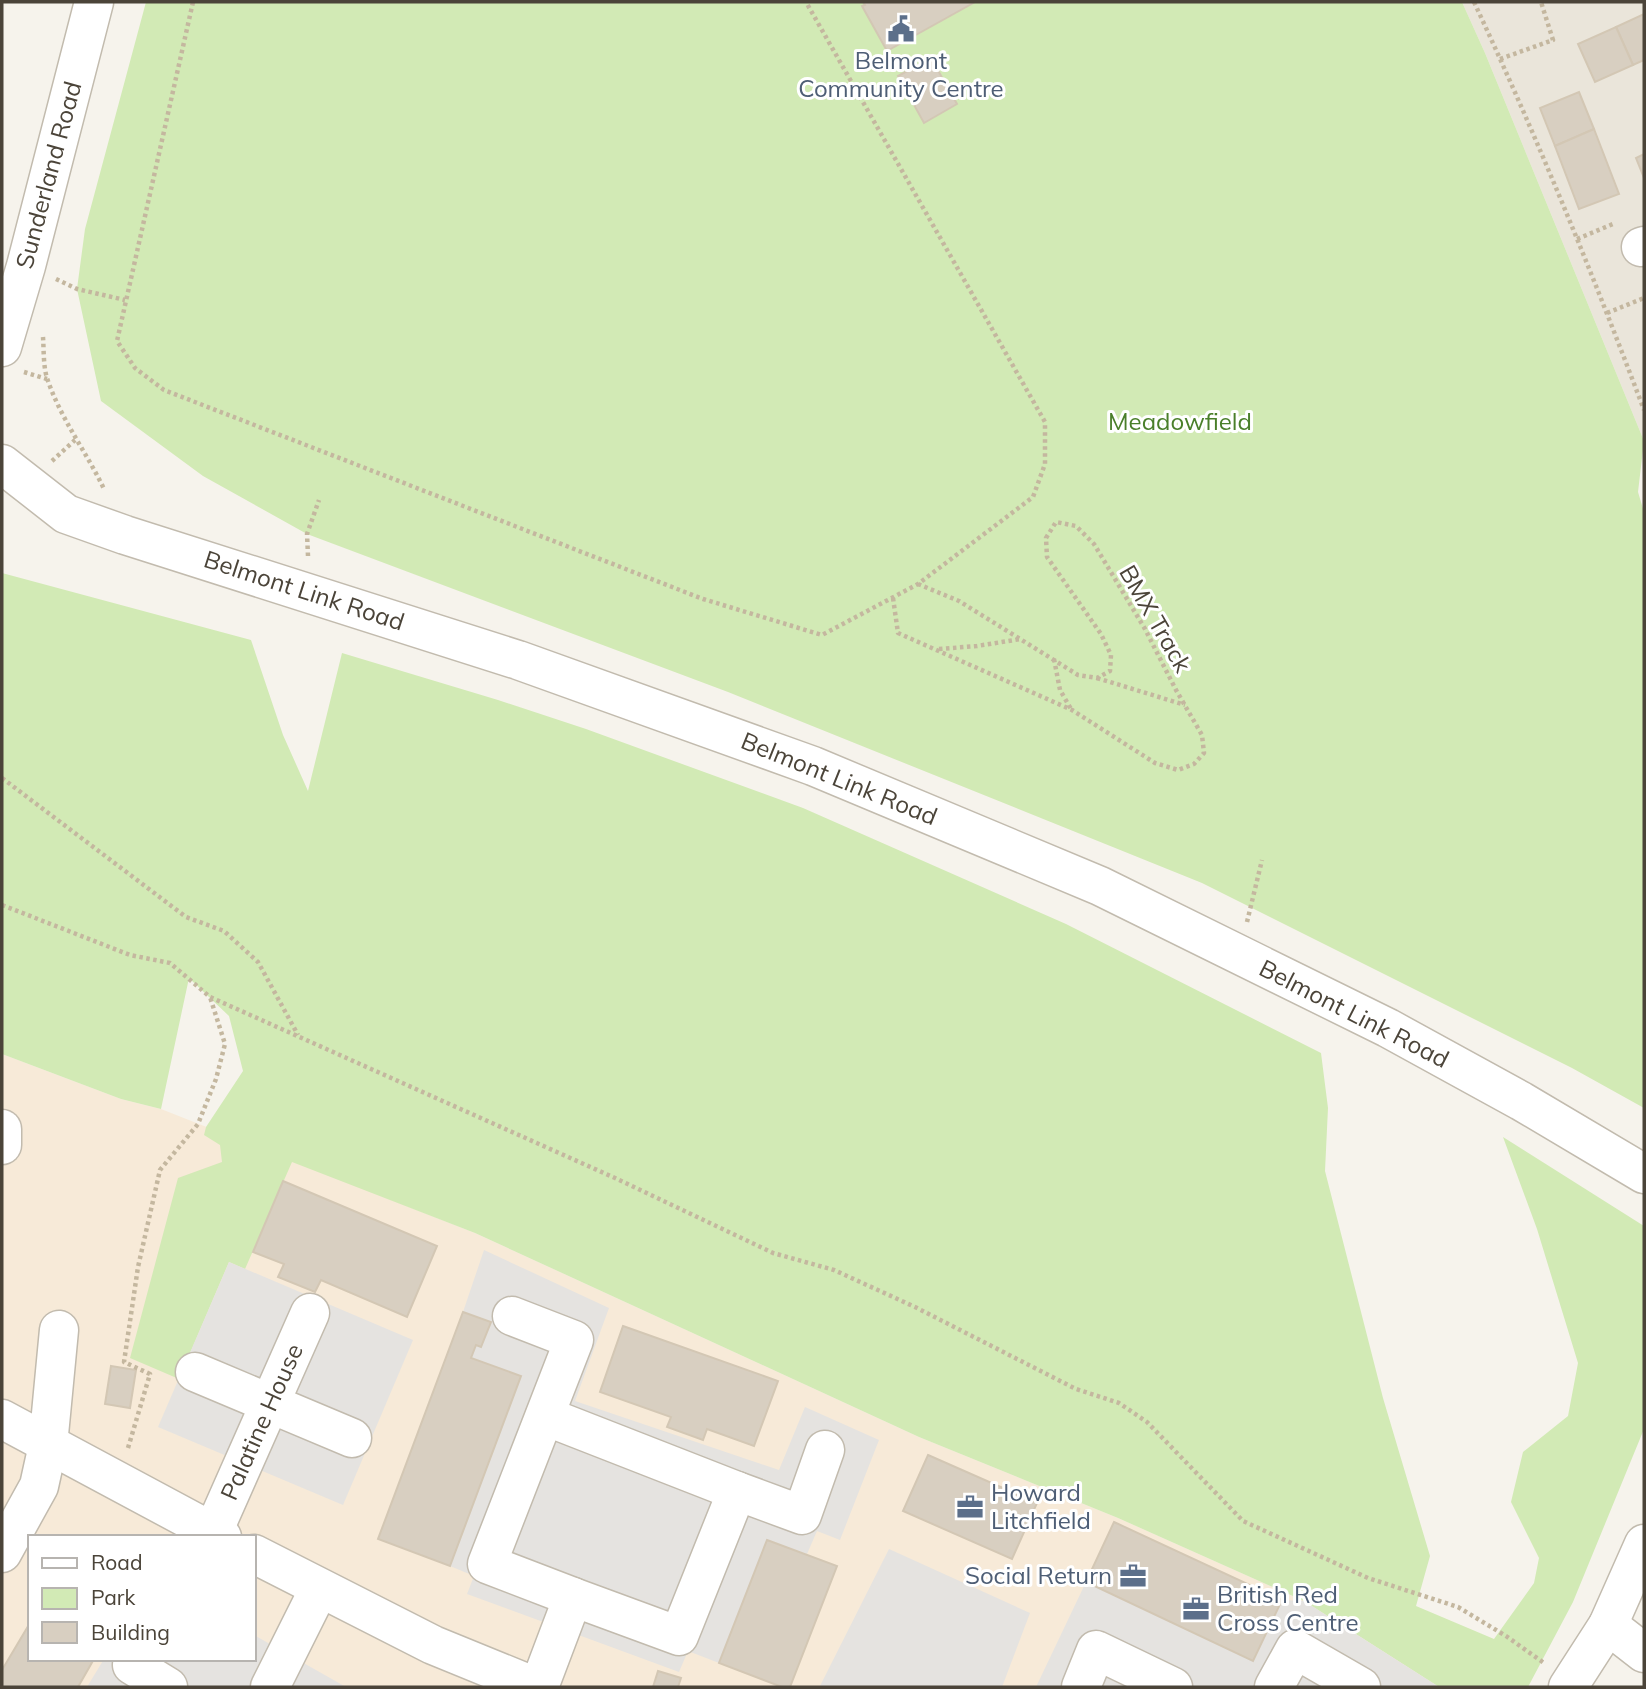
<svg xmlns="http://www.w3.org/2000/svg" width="1646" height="1689" viewBox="0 0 1646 1689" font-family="Mulish,sans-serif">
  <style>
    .residential { fill: #eae5da }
    .commercial { fill: #f7ead8; fill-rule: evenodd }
    .green { fill: #d2eab5 }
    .parking { fill: #e5e3e0 }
    .building { fill: #d8cfc1; stroke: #d3c7b4; stroke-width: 2 }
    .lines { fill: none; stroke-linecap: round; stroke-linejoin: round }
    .minor-casing { stroke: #c2bbae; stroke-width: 41 }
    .path { stroke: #c4b79f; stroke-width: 4.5; stroke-dasharray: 3.5 3.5; stroke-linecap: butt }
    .minor { stroke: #fff; stroke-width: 38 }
    .labels { text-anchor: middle; stroke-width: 6; stroke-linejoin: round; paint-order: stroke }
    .service-label { font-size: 24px; fill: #4e5e75; stroke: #fff; text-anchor: start }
    .street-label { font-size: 24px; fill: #4b4439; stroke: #fff }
    .park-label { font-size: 24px; fill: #4a7f2a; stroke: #fff }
  </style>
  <rect width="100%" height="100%" fill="#f6f3ec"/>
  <path class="residential" d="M1462 2H1644V441L1485 53Z"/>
  <path class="commercial" d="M2 1054 121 1099 161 1109 475 1233 919 1437 1118 1518 1304 1601 1439 1687H2ZM30 1537H254V1659H30Z"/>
  <g class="green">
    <path d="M146 2H1462L1485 53 1644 441 1638 492 1644 512V1108L1572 1068 1202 883 728 692 307 534 203 476 101 401 77 289 85 229Z"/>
    <path d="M2 573 251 640 283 735 308 791 342 653 498 700 586 729 803 808 1066 924 1321 1053 1328 1108 1325 1171 1383 1398 1430 1556 1416 1606 1494 1639 1534 1583 1539 1558 1511 1502 1523 1452 1568 1416 1578 1363 1537 1229 1503 1137 1644 1226V1429L1573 1602 1528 1687H1439L1304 1601 1118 1518 919 1437 475 1233 292 1162 245 1269 229 1262 179 1379 130 1358 178 1178 222 1162 220 1145 204 1135 206 1127 243 1071 229 1016 189 978 161 1109 121 1099 2 1054Z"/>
  </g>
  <g class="parking">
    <path d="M484 1250 609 1308 575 1401 779 1470 805 1407 879 1440 840 1540 817 1531 807 1554 767 1540 719 1663 688 1651 679 1672 467 1594 474 1576 450 1566 521 1377 471 1358 476 1345 481 1347 491 1322 463 1312Z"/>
    <path d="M229 1262 413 1340 343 1505 158 1427Z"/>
    <path d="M889 1549 1030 1613 1002 1687 820 1686Z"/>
    <path d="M1086 1582 1253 1661 1282 1600 1304 1601 1439 1687H1036Z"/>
    <path d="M254 1635 346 1687H87L104 1659H254Z"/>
  </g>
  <g class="building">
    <path d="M863 2H975L887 51 862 6 865 5Z"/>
    <path d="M1644 14V60L1633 65 1616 27Z"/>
    <path d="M1616 27 1633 65 1595 82 1578 44Z"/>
    <path d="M931 58 957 104 924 123 898 76Z"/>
    <path d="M1579 92 1594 129 1555 146 1540 108Z"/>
    <path d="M1594 129 1619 194 1579 209 1555 146Z"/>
    <path d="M1644 154V178L1636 158Z"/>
    <path d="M283 1181 437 1246 407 1317 321 1280 315 1292 278 1277 284 1264 253 1252Z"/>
    <path d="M463 1312 491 1322 481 1347 476 1345 471 1358 521 1376 450 1566 378 1539Z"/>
    <path d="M623 1326 778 1381 754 1446 707 1429 703 1440 667 1427 671 1417 600 1392Z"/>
    <path d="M111 1366 136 1370 130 1408 105 1404Z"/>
    <path d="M928 1455 1037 1503 1012 1559 903 1511Z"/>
    <path d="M1114 1522 1282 1600 1253 1661 1086 1582Z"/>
    <path d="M767 1540 837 1566 790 1687H782L719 1663Z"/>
    <path d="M30 1623V1659H94L78 1687H2V1670Z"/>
    <path d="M658 1671 681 1678 678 1687H653Z"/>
  </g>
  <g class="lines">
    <g class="minor-casing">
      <g id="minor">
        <path d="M1641 247 1644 246"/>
        <path d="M2 347 26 266 94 2"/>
        <path d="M2 464 66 514 125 535 518 660 813 766 1100 886 1388 1028 1521 1101 1644 1174"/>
        <path d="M2 1129V1145"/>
        <path d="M512 1316 574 1340 487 1564 573 1597 539 1687"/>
        <path d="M195 1372 352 1438"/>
        <path d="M545 1416 737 1491"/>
        <path d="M2 1419 222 1537"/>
        <path d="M213 1532 310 1313"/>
        <path d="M2 1553 39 1486 48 1445 59 1330"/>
        <path d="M254 1554 433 1645 536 1687"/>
        <path d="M573 1597 679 1636 737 1491 802 1515 825 1450"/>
        <path d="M1608 1625 1644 1653"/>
        <path d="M132 1665 168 1687"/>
        <path d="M270 1687 319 1589"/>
        <path d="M1081 1687 1096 1650 1173 1687"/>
        <path d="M1274 1687 1295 1649 1361 1687"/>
        <path d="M1568 1687 1608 1625 1644 1544"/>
      </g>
    </g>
    <g class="path">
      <path d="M193 2 117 341 135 368 164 390 703 599 822 635 918 584 1033 497 1045 464V422L806 2"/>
      <path d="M1474 2C1536 135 1592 272 1644 410"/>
      <path d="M1500 59 1553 40 1541 2"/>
      <path d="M1577 239 1613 224"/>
      <path d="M56 279 77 289 125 300"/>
      <path d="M1607 313 1644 298"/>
      <path d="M43 337C44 351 43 368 48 381 62 421 87 453 104 489"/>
      <path d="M24 372 47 379"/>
      <path d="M52 461 75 440"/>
      <path d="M308 556 307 534 319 500"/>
      <path d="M893 598 898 633 1072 710 1155 763 1178 770 1194 764 1204 753 1202 735 1176 690 1145 629 1094 544 1076 526 1056 522 1046 538 1047 557 1101 634 1111 655 1110 671 1097 678 1078 675 959 601 918 584"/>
      <path d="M939 649 977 646 1021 639"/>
      <path d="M1054 659 1060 690 1071 709"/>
      <path d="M1097 678 1185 705"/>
      <path d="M2 778 186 917 224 931 258 962 298 1035"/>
      <path d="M2 905 130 955 170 963 210 997 615 1178 773 1253 834 1270 915 1307 1076 1389 1119 1403 1147 1422 1243 1521 1368 1578 1458 1607 1506 1636 1544 1663"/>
      <path d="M1247 922 1262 860"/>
      <path d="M128 1448 150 1374 124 1362 138 1267 160 1170 198 1124 216 1079 225 1044 210 997"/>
    </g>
    <use href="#minor" class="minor"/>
  </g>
  <defs>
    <g id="civic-bare" transform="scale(2.1)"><path d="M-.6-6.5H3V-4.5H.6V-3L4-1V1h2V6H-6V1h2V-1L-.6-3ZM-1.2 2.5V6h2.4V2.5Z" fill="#5c6f8a" stroke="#fff" stroke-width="2.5" paint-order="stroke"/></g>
    <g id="office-bare" transform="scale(2.1)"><path d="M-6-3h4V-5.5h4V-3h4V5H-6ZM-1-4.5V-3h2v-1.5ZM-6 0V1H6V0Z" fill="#5c6f8a" stroke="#fff" stroke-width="2.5" paint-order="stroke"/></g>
  </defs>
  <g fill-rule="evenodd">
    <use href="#civic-bare" x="901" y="29"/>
    <use href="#office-bare" x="970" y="1507"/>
    <use href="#office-bare" x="1133" y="1576"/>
    <use href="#office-bare" x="1196" y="1609"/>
  </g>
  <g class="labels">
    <g class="service-label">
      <text x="901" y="69" text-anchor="middle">Belmont<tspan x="901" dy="28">Community Centre</tspan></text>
      <text x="991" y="1501">Howard<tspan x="991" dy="28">Litchfield</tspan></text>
      <text x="1112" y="1584" text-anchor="end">Social Return</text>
      <text x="1217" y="1603">British Red<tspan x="1217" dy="28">Cross Centre</tspan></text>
    </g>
    <g class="street-label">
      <text transform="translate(49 175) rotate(-75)" y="8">Sunderland Road</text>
      <text transform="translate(304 591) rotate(18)" y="8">Belmont Link Road</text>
      <text transform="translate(1155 619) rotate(60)" y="8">BMX Track</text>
      <text transform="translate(839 779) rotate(22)" y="8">Belmont Link Road</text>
      <text transform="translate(1354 1014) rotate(27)" y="8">Belmont Link Road</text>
      <text transform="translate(262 1422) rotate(-66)" y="8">Palatine House</text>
    </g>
    <g class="park-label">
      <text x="1180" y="430">Meadowfield</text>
    </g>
  </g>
  <rect width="1646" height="1689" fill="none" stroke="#4b4439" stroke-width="7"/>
  <rect x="28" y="1535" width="228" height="126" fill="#ffffff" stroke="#b7b4b0" stroke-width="2"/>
  <rect x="42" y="1558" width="35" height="10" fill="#ffffff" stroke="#b7b4b0" stroke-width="2"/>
  <text x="91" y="1570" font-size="21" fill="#4b4439">Road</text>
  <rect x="42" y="1588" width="35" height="21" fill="#d2eab5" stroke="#b7b4b0" stroke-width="2"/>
  <text x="91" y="1605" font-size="21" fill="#4b4439">Park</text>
  <rect x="42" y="1622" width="35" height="21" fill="#d8cfc1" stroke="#b7b4b0" stroke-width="2"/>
  <text x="91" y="1640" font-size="21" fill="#4b4439">Building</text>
</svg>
